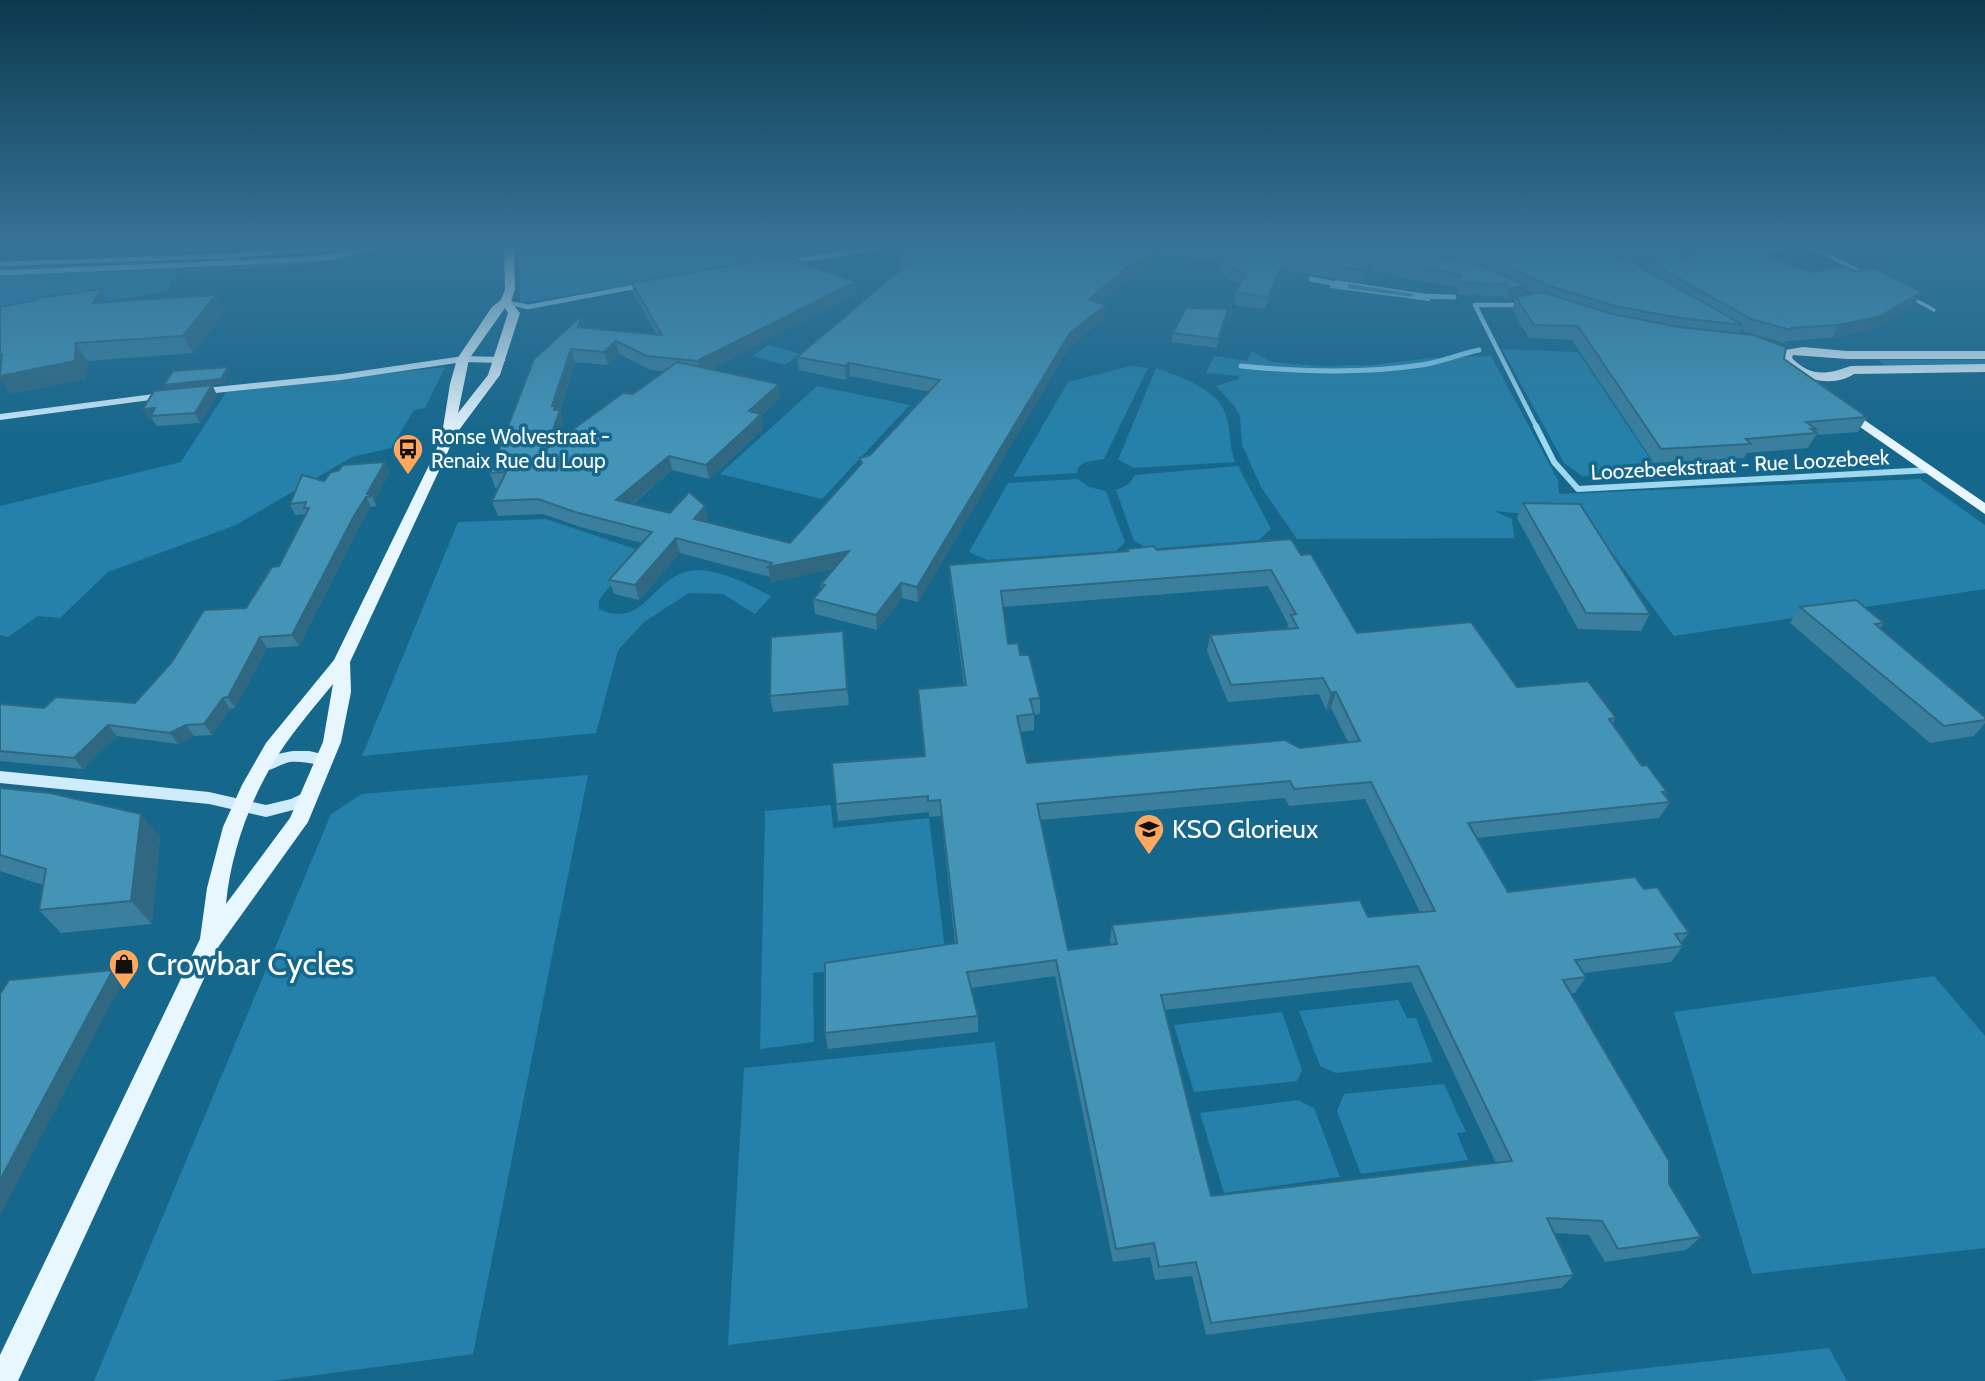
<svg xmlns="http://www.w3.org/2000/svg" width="1985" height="1381" viewBox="0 0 1985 1381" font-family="Cabin,sans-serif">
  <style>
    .green { fill: #2581a9 }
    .water { fill: #518ca4; stroke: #92d7f2; stroke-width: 2 }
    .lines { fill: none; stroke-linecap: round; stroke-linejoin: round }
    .stream { stroke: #92d7f2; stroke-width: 5 }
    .lane { stroke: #a0d8ef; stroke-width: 3.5 }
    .street-far1 { stroke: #a0d8ef; stroke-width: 4.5 }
    .street { stroke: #a0d8ef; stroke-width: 6 }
    .secondary { fill: #ceecfb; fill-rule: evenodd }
    .primary { fill: #e8f7ff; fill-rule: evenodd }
    .wall { fill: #3a7f9d; fill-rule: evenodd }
    .shaded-wall { fill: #2f6880 }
    .building { fill: #4394b7; stroke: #2f6880; stroke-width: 2; fill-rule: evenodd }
    .labels { text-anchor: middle; stroke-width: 7; stroke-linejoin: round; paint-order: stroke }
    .far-poi-label { font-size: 21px; fill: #fff; stroke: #16678c; text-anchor: start }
    .far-street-label { font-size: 21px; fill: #fff; stroke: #16678c }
    .poi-label { font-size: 26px; fill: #fff; stroke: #16678c; text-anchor: start }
    .near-poi-label { font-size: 32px; fill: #fff; stroke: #16678c; text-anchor: start }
  </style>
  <rect width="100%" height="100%" fill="#16678c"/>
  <g class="green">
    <path d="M357 247H392L309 265 177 273 167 291 0 320V268L317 255Z"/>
    <path d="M518 247H862L520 303Z"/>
    <path d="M768 345 801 354 785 365 752 356Z"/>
    <path d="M1502 349 1578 352 1659 472 1582 476 1564 463Z"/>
    <path d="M1252 351 1271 362 1321 366 1372 365 1431 358 1491 356 1558 480 1559 494 1920 479 1985 525V589L1674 636 1583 514H1525L1494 511 1512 519 1514 538 1297 539 1261 487 1242 445 1240 416 1235 407 1216 386 1238 379 1239 376 1206 373 1214 356 1247 361Z"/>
    <path d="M1878 360H1985V364L1884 365Z"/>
    <path d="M1130 366 1148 368 1104 459 1086 462 1078 467 1077 473 1013 477 1068 382Z"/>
    <path d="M445 367 425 408 414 410 391 448 352 457 236 525 108 572 60 618 38 616 8 637 0 635V506L181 462 226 392Z"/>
    <path d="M1156 368C1181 377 1220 389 1227 418 1231 433 1229 446 1235 462L1134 468 1118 460Z"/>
    <path d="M817 386 910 405 822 499 720 474Z"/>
    <path d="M1238 466 1271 529 1259 540 1149 549 1134 541 1116 490 1129 484 1135 475Z"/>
    <path d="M1078 479 1089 487 1106 491 1125 542 1116 551 988 560 969 552 1008 483Z"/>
    <path d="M546 519 638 550 599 600V609C647 632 652 570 699 570 724 571 749 585 771 596L755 614 723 594 689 593 644 622 618 650 596 733 362 756 458 522Z"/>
    <path d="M588 775 473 1354 272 1381H94L331 814 362 794Z"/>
    <path d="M831 805 833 828 929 818 946 958 813 973 814 1042 760 1049 765 811Z"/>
    <path d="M1934 976 1985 1036V1248L1752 1274 1674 1012Z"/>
    <path d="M1398 1000 1407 1018H1416L1433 1062 1336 1073 1320 1066 1299 1011Z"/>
    <path d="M1282 1012 1302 1070 1297 1081 1194 1092 1174 1025Z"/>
    <path d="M995 1042 1028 1308 728 1345 744 1068Z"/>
    <path d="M1444 1084 1466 1132 1457 1133 1468 1160 1361 1174 1337 1111 1344 1094Z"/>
    <path d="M1298 1100 1314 1108 1340 1177 1224 1193 1200 1113Z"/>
    <path d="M1829 1348 1847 1381H1529Z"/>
  </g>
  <path class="water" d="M1336 281 1426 295 1429 300 1331 287Z"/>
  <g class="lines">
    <g class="stream">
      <path d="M0 273 293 260 333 257 373 247"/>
      <path d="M1311 279 1346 286"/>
      <path d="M1415 296 1454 297"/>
      <path d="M1241 366C1301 372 1361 374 1421 365 1441 362 1459 354 1479 350"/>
    </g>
    <g class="lane">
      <path d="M1812 247 1863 273"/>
      <path d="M1749 253 1784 247"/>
      <path d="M1912 298 1934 310"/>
    </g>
    <g class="street-far1">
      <path d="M789 262 882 247"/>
      <path d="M0 264 226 256 345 247"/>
      <path d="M506 302 528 307 639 286"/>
      <path d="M1522 305H1475L1537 428"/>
    </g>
    <path class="street" d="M1536 426 1554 462 1578 489 1929 470"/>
    <g class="secondary">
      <path d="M463 356 501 357 506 360 501 363 463 362 341 380 196 395 191 392 196 389 341 374Z"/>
      <path d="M169 392 173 393V397L0 420V414Z"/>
      <path d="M293 751H309L331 756 333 760 331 764C319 767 304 760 290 762 279 764 268 774 257 771L254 767C263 757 280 753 293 751Z"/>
      <path d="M0 771 209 792 266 805 291 799 310 790 315 792 318 796 315 800 301 808 266 817 209 804 0 783Z"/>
    </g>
    <g class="primary">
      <path d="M504 247H514L515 289 511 302 520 313 500 375 456 434 350 662 351 692 341 742 308 822 219 946 18 1381H0V1355L200 939 207 888 223 827 242 785 266 743 334 660 435 453 442 434 450 384 457 359 492 307 501 300 505 289ZM505 308 508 313 488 375 458 413 469 359ZM333 684 323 742 290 818 226 904C231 851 251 796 280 752 296 728 315 706 333 684Z"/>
      <path d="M1803 347 1847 351H1985V359H1847L1793 355 1792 358C1811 378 1828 374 1851 366L1985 364V372L1854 374C1831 389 1796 379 1780 358L1785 350Z"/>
      <path d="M1844 406 1985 503V514L1840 413V407Z"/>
    </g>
  </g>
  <g class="wall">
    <path d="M911 247H1745L1812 272 1855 271 1922 292 1914 305 1871 330 1832 338 1786 341 1784 343 1745 332 1741 329 1739 334 1784 359 1867 417 1858 432 1816 435 1808 448 1747 453 1744 458 1654 463 1572 340 1529 338 1512 310 1515 299 1506 300 1503 296 1458 295 1457 288 1372 271 1363 283 1283 270 1265 309 1234 305 1236 292 1240 285 1222 274 1219 261 1156 253 1145 269 1127 278 1099 303 1105 318 1070 346 918 602 902 598 877 630 815 614 813 599 822 590 821 584 833 569 771 582 770 577 680 553 639 600 614 594 609 580 642 543 580 527 543 514 498 516 492 501 499 487 495 488 490 473 582 315 585 328 657 335 634 295 632 283 855 282 856 295 710 369 781 397 761 416 763 428 754 438 709 479 672 470 633 504 670 513 705 506 708 521 707 522 790 543 861 465 860 458 870 455 930 392 850 376 846 380 799 370 797 357 902 268 900 265 899 253ZM1648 265 1646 270 1639 266ZM1525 289 1534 293 1523 295ZM619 354 650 370 664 371 633 394 559 439 564 424 560 410 575 362 608 365Z"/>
    <path d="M216 295 224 312 193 353 87 361 86 379 11 394 109 302Z"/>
    <path d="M1228 309 1226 319 1217 348 1171 342 1173 333Z"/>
    <path d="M212 385 217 395 200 423 157 426 152 419H149L143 409Z"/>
    <path d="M390 472 374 501 377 506 371 507 359 527 299 646 267 648 235 708 230 709 212 735 194 736 178 744 117 736 83 769 0 761V704L44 708 135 703 246 608 279 566 306 514 295 515 290 504 324 481Z"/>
    <path d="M1523 503 1650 614 1641 631 1578 629 1517 518Z"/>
    <path d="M1157 550 1301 555 1357 633 1517 687 1616 718 1612 724 1642 766 1667 792 1665 795 1670 802 1659 818 1477 838 1508 892 1644 889 1689 933 1681 943 1683 946 1671 962 1584 973 1586 977 1575 993H1571L1669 1184 1701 1237 1686 1250 1605 1262 1589 1235 1554 1233 1574 1275 1561 1288 1206 1335 1192 1276 1155 1280 1150 1257 1113 1262 1055 976 971 988 978 1016V1032L828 1049 825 1033 955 943 941 816 929 817V812L838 821 836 804 924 756 918 689 964 685 950 581 949 565ZM1268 586 1288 624 1287 629 1210 635 1207 651 1228 702 1319 694 1326 710 1331 708 1348 742 1300 748 1027 763 1020 732 1034 730V715L1040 714V698L1020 655 1008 644 1003 607ZM1285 798 1289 806 1365 799 1420 912 1368 917 1112 925 1110 941 1111 945 1068 950 1040 820ZM1411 982 1496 1163 1211 1196 1164 1010Z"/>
    <path d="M1800 607 1884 623 1880 628 1985 717V723L1974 736 1930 743 1790 623Z"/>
    <path d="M843 631 849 705 773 712 770 696Z"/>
    <path d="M0 788 160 837 152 924 61 933 39 910 43 885 0 871Z"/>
  </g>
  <g class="shaded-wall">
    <path d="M1153 247H1156V253L1145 269 1127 278 1088 313 1089 300 1128 266Z"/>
    <path d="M1689 247H1745L1673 264 1678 252 1681 249Z"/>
    <path d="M1654 253 1648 265 1633 267 1638 255Z"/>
    <path d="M1285 258 1283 270 1265 309 1268 297Z"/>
    <path d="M1375 258 1372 271 1363 283 1366 271Z"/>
    <path d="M855 282 856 295 700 375 697 361Z"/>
    <path d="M1527 286 1522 298 1516 297 1515 299 1506 300 1510 288Z"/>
    <path d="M101 289 111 306 93 303Z"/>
    <path d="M1922 292 1914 305 1871 330 1832 338 1839 325Z"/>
    <path d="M216 295 224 312 193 353 183 336Z"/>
    <path d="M1106 305 1105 318 1070 346 918 602 917 587 1070 333Z"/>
    <path d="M1228 309 1226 319 1217 348 1218 339Z"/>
    <path d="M582 315 585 328 578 327Z"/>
    <path d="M616 341 619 354 608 365 604 352Z"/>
    <path d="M76 343 87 361 86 379 11 394 0 378V376Z"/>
    <path d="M571 349 575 362 558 415 560 410 564 424 550 463 546 449 552 406Z"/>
    <path d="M849 363 850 376 846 380 845 366Z"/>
    <path d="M228 367 230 372 224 384 167 389 164 385Z"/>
    <path d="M779 384 781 397 761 416 763 428 754 438 709 479 706 465 749 411Z"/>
    <path d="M212 385 217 395 200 423 195 413Z"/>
    <path d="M155 408 151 416 152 419H149L143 409Z"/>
    <path d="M669 456 672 470 620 514 616 500Z"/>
    <path d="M385 462 390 472 374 501 372 496 367 494Z"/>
    <path d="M366 497 371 507 359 527 299 646 292 635 354 516Z"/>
    <path d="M705 506 708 521 697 534 694 519Z"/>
    <path d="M676 538 680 553 639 600 635 585Z"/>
    <path d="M849 551 850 566 771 582 768 567Z"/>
    <path d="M901 583 902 598 877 630 876 615Z"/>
    <path d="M843 631 845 647 849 705 847 689Z"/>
    <path d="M260 637 267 648 235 708 228 697Z"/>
    <path d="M1336 692 1331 708 1326 710 1331 693Z"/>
    <path d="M223 698 230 709 212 735 204 724Z"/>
    <path d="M108 725 117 736 83 769 74 758Z"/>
    <path d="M186 725 194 736 178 744 170 733Z"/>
    <path d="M141 814 160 837 152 924 131 901Z"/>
    <path d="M113 970 124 981 103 1019 0 1216V1180L92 1008Z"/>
  </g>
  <g class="building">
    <path d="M911 247H1153L1146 257 1128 266 1089 300 1106 305 1070 333 917 587 901 583 876 615 813 599 825 585 821 584 849 551 768 567 772 563 676 538 635 585 609 580 652 532 575 512 538 499 492 501 506 472 490 473 534 359 582 315 578 327 662 335 632 283 785 256 855 282 697 361 647 356 616 341 604 352 571 349 552 406H555L554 410H560L546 449 623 393 633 394 677 362 779 384 749 411 761 414 751 424 706 465 669 456 616 500 670 513 689 492 705 506 694 519 790 543 862 463 860 458 870 455 940 380 849 363 845 366 797 357 907 264 899 253Z"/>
    <path d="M1207 247H1401L1480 265 1527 286 1510 288 1507 284 1461 283V275L1375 258 1366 271 1285 258 1268 297 1236 292 1245 275 1224 262 1221 249Z"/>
    <path d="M1443 247H1605L1743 325 1680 318 1615 306 1550 286 1483 256Z"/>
    <path d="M1624 247H1689L1681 249 1678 252 1680 257 1745 247 1812 272 1842 266 1855 271 1875 269 1922 292 1878 317 1839 325 1792 328 1791 330 1751 319 1650 262 1656 259 1654 253 1638 255Z"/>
    <path d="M101 289 93 303 216 295 183 336 76 343 75 361 0 376 2 354H0V307L36 300 37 298Z"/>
    <path d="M1542 292 1613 314 1679 327 1753 335 1786 347 1784 359 1867 417 1806 422 1816 429H1811L1817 433 1746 439 1751 444 1661 449 1578 326 1534 325 1516 297Z"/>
    <path d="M1186 308 1228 309 1218 339 1173 333Z"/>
    <path d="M228 367 221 379 164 385 173 371Z"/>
    <path d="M212 385 195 413 151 416 155 408 143 409 154 391Z"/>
    <path d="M385 462 367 494 372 496 366 497 354 516 292 635 260 637 228 697 223 698 204 724 186 725 170 733 108 725 74 758 0 751V704L44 708 56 697 135 703 172 662 204 610 246 608 272 567 279 566 309 508H304L306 502 290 504 302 475 324 481 331 472 338 471 343 465Z"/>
    <path d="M1523 503 1580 504 1650 614 1586 613Z"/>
    <path d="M1291 539 1301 555 1311 554 1357 633 1471 622 1517 687 1588 681 1616 718 1609 719 1642 766 1647 765 1667 792H1662L1670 802 1468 823 1508 892 1635 877 1644 889 1657 887 1689 933 1675 934 1683 946 1575 960 1586 977 1563 980 1669 1161V1184L1701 1237 1618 1249 1602 1221 1547 1218 1574 1275 1211 1323 1196 1262 1159 1267 1154 1243 1116 1249 1056 960 967 972 978 1016 825 1033V963L957 943 940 800 928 801V796L836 804 832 763 925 756 918 689 966 685 949 565 1128 551 1127 549 1153 546 1157 550ZM1271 570 1296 614 1291 615 1298 628 1210 635 1231 685 1323 678 1331 693 1336 692 1360 741 1300 748 1285 740 1027 763 1017 716 1034 714 1030 699 1040 698 1029 655H1020L1018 643 1008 644 1001 591ZM1290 781 1294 789 1371 782 1435 911 1368 917 1360 900 1112 925 1117 944 1068 950 1037 804ZM1418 966 1512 1161 1211 1196 1161 995Z"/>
    <path d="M1856 600 1884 623 1875 624 1985 717V720L1944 726 1800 607Z"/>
    <path d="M843 631 847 689 770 696 771 637Z"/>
    <path d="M0 788 50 793 141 814 131 901 39 910 46 869 0 855Z"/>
    <path d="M113 970 92 1008 0 1180V994L9 980Z"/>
  </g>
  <linearGradient id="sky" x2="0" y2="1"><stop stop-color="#0c394d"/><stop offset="0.56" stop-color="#367499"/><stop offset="1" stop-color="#367499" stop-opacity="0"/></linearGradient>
  <rect width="1985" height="441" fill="url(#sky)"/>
  <defs>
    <g id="bus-pin" transform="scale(1.575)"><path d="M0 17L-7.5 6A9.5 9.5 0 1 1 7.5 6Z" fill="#ffa85e" stroke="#16678c"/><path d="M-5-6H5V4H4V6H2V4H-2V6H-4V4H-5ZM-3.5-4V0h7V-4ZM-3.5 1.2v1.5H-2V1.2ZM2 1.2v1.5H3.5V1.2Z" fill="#111"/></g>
    <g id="school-pin" transform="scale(1.575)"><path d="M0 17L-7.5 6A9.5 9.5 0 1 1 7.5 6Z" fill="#ffa85e" stroke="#16678c"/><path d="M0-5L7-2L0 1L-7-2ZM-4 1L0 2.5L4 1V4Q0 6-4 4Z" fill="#111"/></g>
    <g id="shop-pin" transform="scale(1.575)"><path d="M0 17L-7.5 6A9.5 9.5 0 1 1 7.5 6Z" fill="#ffa85e" stroke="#16678c"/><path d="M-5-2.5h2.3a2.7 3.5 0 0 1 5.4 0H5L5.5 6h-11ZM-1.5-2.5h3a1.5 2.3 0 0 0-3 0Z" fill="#111"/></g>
  </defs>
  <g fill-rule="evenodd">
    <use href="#bus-pin" x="408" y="449"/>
    <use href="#school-pin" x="1149" y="829"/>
    <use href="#shop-pin" x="124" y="964"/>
  </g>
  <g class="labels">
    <g class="far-poi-label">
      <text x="431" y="444">Ronse Wolvestraat -<tspan x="431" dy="24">Renaix Rue du Loup</tspan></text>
    </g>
    <g class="far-street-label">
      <text transform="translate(1740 465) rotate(-3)" y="7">Loozebeekstraat - Rue Loozebeek</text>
    </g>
    <g class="poi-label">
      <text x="1172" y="838">KSO Glorieux</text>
    </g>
    <g class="near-poi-label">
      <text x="147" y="975">Crowbar Cycles</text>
    </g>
  </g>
</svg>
